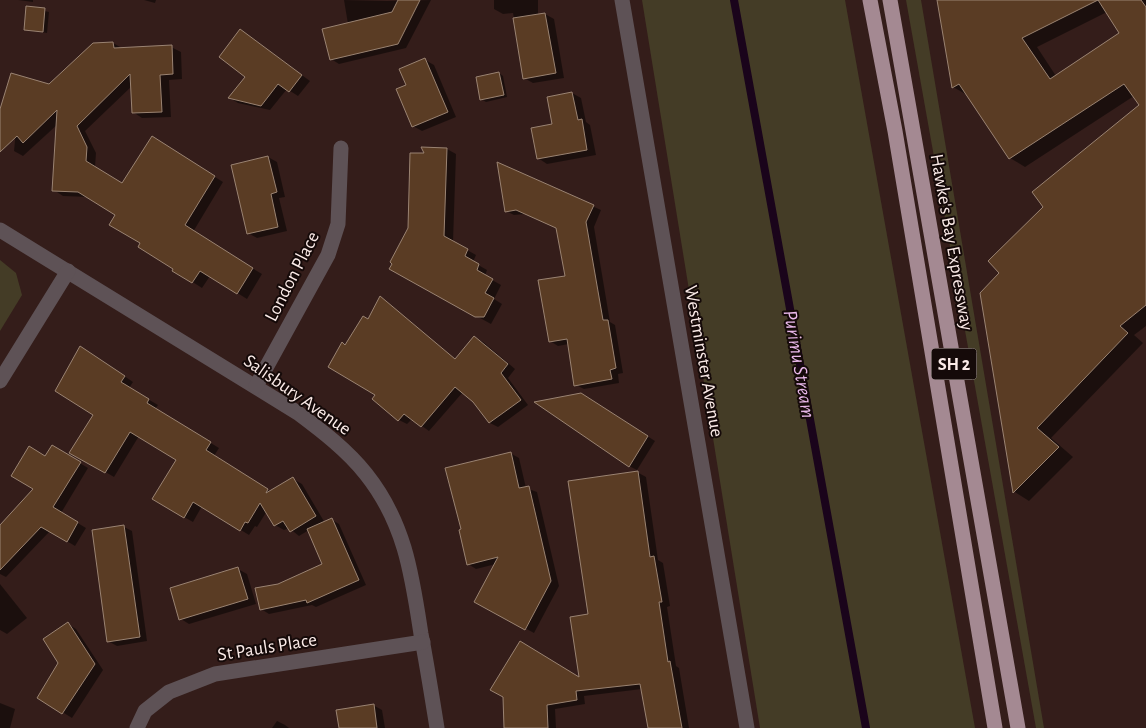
<svg xmlns="http://www.w3.org/2000/svg" width="1146" height="728" viewBox="0 0 1146 728" font-family="'Alegreya Sans',sans-serif">
  <style>
    .green { fill: #443c26 }
    .shadow { fill: #0007; fill-rule: evenodd }
    .lines { fill: none; stroke-linecap: round; stroke-linejoin: round }
    .stream { stroke: #1a041b; stroke-width: 8 }
    .building { fill: #5a3c24; stroke: #9a8372; fill-rule: evenodd }
    .minor { stroke: #5e5256; stroke-width: 15 }
    .trunk { stroke: #a48992; stroke-width: 15 }
    .labels { text-anchor: middle; stroke-width: 4; stroke-linejoin: round; paint-order: stroke }
    .shield { fill: #150a09; stroke: #b6a8a5; stroke-width: 1 }
    .shield-label { font-size: 18px; font-weight: bold; fill: #fbebe8 }
    .street-label { font-size: 19px; fill: #fbebe8; stroke: #150a09 }
    .water-label { font-size: 20px; font-style: italic; fill: #e9b8ea; stroke: #150a09 }
  </style>
  <rect width="100%" height="100%" fill="#341d1a"/>
  <g class="green">
    <path d="M642 0H845L975 728H760Z"/>
    <path d="M906 0H921L1044 728H1036Z"/>
    <path d="M0 260 16 273 22 295 0 331Z"/>
  </g>
  <g class="shadow">
    <path d="M18 0H33V2Z"/>
    <path d="M144 0H156L155 3Z"/>
    <path d="M344 0 387 1 431 0 406 48 339 64 331 59 348 24Z"/>
    <path d="M494 0H538V15L545 14 554 19 564 78 533 83 524 78 513 13 503 14 494 9Z"/>
    <path d="M938 0H1146V326L1134 335 1143 343 1051 438 1073 457 1029 501 1015 492 981 294 1001 273 1045 207 1141 106 1134 96 1025 167 1010 158 969 96 953 87ZM1107 12 1121 33 1056 76 1037 47Z"/>
    <path d="M27 7 49 12 47 33 25 29Z"/>
    <path d="M241 31 310 81 298 96 287 89 270 110 238 103 230 98 246 77Z"/>
    <path d="M113 43 122 48 171 47 181 52 182 79 169 80 171 117 142 118 133 112 132 86 85 131 96 153 95 167 123 184 161 143 223 182 193 232 262 274 247 299 210 276 202 288 174 270 175 268 142 243 117 215 88 197 63 196 54 190 58 124 23 156 14 151 21 78 49 86Z"/>
    <path d="M425 60 434 65 456 117 422 131 413 126Z"/>
    <path d="M499 73 503 76 507 97 486 102 481 99Z"/>
    <path d="M572 93 581 98 586 122 590 125 596 155 547 164 538 158 553 125Z"/>
    <path d="M447 149 456 154 453 242 476 255 473 262 487 270 485 276 501 285 494 299 502 304 491 324 391 269 409 229 426 155Z"/>
    <path d="M268 157 277 162 285 197 279 198 287 231 257 238 248 233Z"/>
    <path d="M498 164 601 210 594 227 610 322 615 325 623 373 618 374 619 383 584 389 576 385 569 344 558 346 550 341 566 277 558 228 525 214 514 215 506 211Z"/>
    <path d="M380 298 456 360 475 338 483 342 515 369 508 378 528 405 498 427 490 423 474 401 463 392 429 431 412 419 407 424 399 420 377 394 346 346 369 320Z"/>
    <path d="M89 352 133 382 129 388 158 405 155 409 219 448 214 456 271 492 293 479 302 484 325 523 332 520 339 524 366 585 316 607 312 605 269 614 261 609 279 585 323 565 309 530 299 536 289 528 284 530 275 525 267 511 257 527 255 526 249 535 202 506 193 522 184 517 178 459 139 436 114 477 71 452 95 414Z"/>
    <path d="M589 399 655 441 637 470 629 466Z"/>
    <path d="M52 446 88 468 61 513 86 528 75 546 50 531 6 577 0 574V527L35 489 45 457Z"/>
    <path d="M510 453 519 458 526 488 537 492 559 586 534 633 484 606 496 564 476 569 468 564Z"/>
    <path d="M637 472 646 477 658 560 663 563 670 606 667 607 676 666 679 668 689 728H649L642 689 584 696 585 704 555 709 556 728H505L580 679 589 615Z"/>
    <path d="M124 527 132 531 147 641 117 646 108 641Z"/>
    <path d="M238 569 247 574 256 604 189 624 181 619Z"/>
    <path d="M0 584 27 618 7 634 0 630Z"/>
    <path d="M68 624 76 629 103 670 72 718 38 697 60 663Z"/>
    <path d="M0 703 15 709 10 728H0Z"/>
    <path d="M373 705 382 710 385 728H340Z"/>
    <path d="M277 721 285 725 289 728H272Z"/>
  </g>
  <g class="lines">
    <path class="stream" d="M734 0 866 728"/>
  </g>
  <g class="building">
    <path d="M398 0H420L398 44 330 60 322 29 392 12Z"/>
    <path d="M937 0H1141L1146 7V305L1120 326 1128 333 1037 428 1059 447 1013 493 980 293 999 273 988 261 1043 207 1032 192 1139 105 1124 84 1009 159 959 84 952 88ZM1098 0 1119 33 1050 79 1022 38Z"/>
    <path d="M26 6 45 8 43 32 24 30Z"/>
    <path d="M545 13 556 73 523 79 513 18Z"/>
    <path d="M240 29 302 75 289 92 278 84 261 106 228 98 245 77 219 57Z"/>
    <path d="M113 42 114 48 172 45 173 74 160 75 162 112 132 113 130 74 77 126 87 147 86 161 122 183 152 136 215 176 185 225 253 268 237 294 200 271 192 283 172 271 173 269 138 247 140 243 109 225 115 215 78 192 52 191 57 110 23 143 17 136 0 152V109L11 73 49 84 93 43Z"/>
    <path d="M425 58 448 112 412 127 396 89 406 85 399 69Z"/>
    <path d="M499 72 504 95 480 100 476 77Z"/>
    <path d="M572 92 578 120 582 119 587 150 537 159 531 128 552 124 547 97Z"/>
    <path d="M421 147 447 148 444 236 468 249 465 256 479 264 477 270 493 279 485 293 494 298 484 317H475L389 269 392 264 390 262 408 228 410 153H424Z"/>
    <path d="M268 156 277 192 271 194 278 227 247 234 231 165Z"/>
    <path d="M497 162 594 205 586 222 603 320H608L616 368 610 370 612 379 574 386 567 339 549 342 538 280 565 276 556 228 516 210 505 212Z"/>
    <path d="M380 296 455 359 474 336 508 364 501 373 521 400 489 423 473 402 455 387 421 427 404 414 398 421 372 399 375 395 328 367 342 342 345 345 363 316 368 319Z"/>
    <path d="M80 346 125 376 121 382 149 399 147 403 211 442 206 450 268 489 266 493 293 477 316 516 290 532 283 521 274 526 260 503 248 523 245 522 240 531 193 502 184 518 152 499 176 460 130 432 105 473 69 453 93 415 55 391Z"/>
    <path d="M581 393 648 436 629 467 534 402Z"/>
    <path d="M52 445 81 462 53 507 78 522 67 542 41 527 0 570V525L33 489 11 476 29 446 45 456Z"/>
    <path d="M511 452 519 488 529 486 551 581 525 630 474 602 498 557 467 565 459 530 461 529 445 468Z"/>
    <path d="M638 471 650 557 654 556 662 602H659L668 662 670 661 682 728H648L640 684 576 691 577 700 547 705 548 728H504L503 697 490 690 520 641 579 677 570 617 588 614 568 481Z"/>
    <path d="M332 518 359 580 307 603 306 600 260 610 255 588 278 584 322 564 307 529Z"/>
    <path d="M124 525 140 637 107 642 92 530Z"/>
    <path d="M238 567 248 599 179 620 170 588Z"/>
    <path d="M68 622 95 664 62 714 37 698 58 663 43 639Z"/>
    <path d="M374 704 377 728H339L336 710Z"/>
  </g>
  <g class="lines">
    <g class="minor">
      <path d="M622 0 747 728"/>
      <path d="M0 230 298 413C322 431 347 450 366 474 405 523 412 575 421 634 427 665 432 697 437 728"/>
      <path d="M0 381 68 271"/>
      <path d="M256 386 328 255 338 224 341 148"/>
      <path d="M137 728 145 711 169 692 215 674 423 642"/>
    </g>
    <g class="trunk">
      <path d="M870 0 895 131 995 728"/>
      <path d="M890 0 1018 728"/>
    </g>
  </g>
  <g class="labels">
    <rect class="shield" x="931.5" y="348.5" width="45" height="31" rx="4"/>
    <g class="shield-label">
      <text x="954" y="370">SH 2</text>
    </g>
    <g class="street-label">
      <text transform="translate(953 242) rotate(80)" y="7">Hawke's Bay Expressway</text>
      <text transform="translate(291 276) rotate(-63)" y="7">London Place</text>
      <text transform="translate(705 361) rotate(80)" y="7">Westminster Avenue</text>
      <text transform="translate(298 394) rotate(35)" y="7">Salisbury Avenue</text>
      <text transform="translate(267 646) rotate(-9)" y="7">St Pauls Place</text>
    </g>
    <g class="water-label">
      <text transform="translate(800 364) rotate(80)" y="7">Purimu Stream</text>
    </g>
  </g>
</svg>
